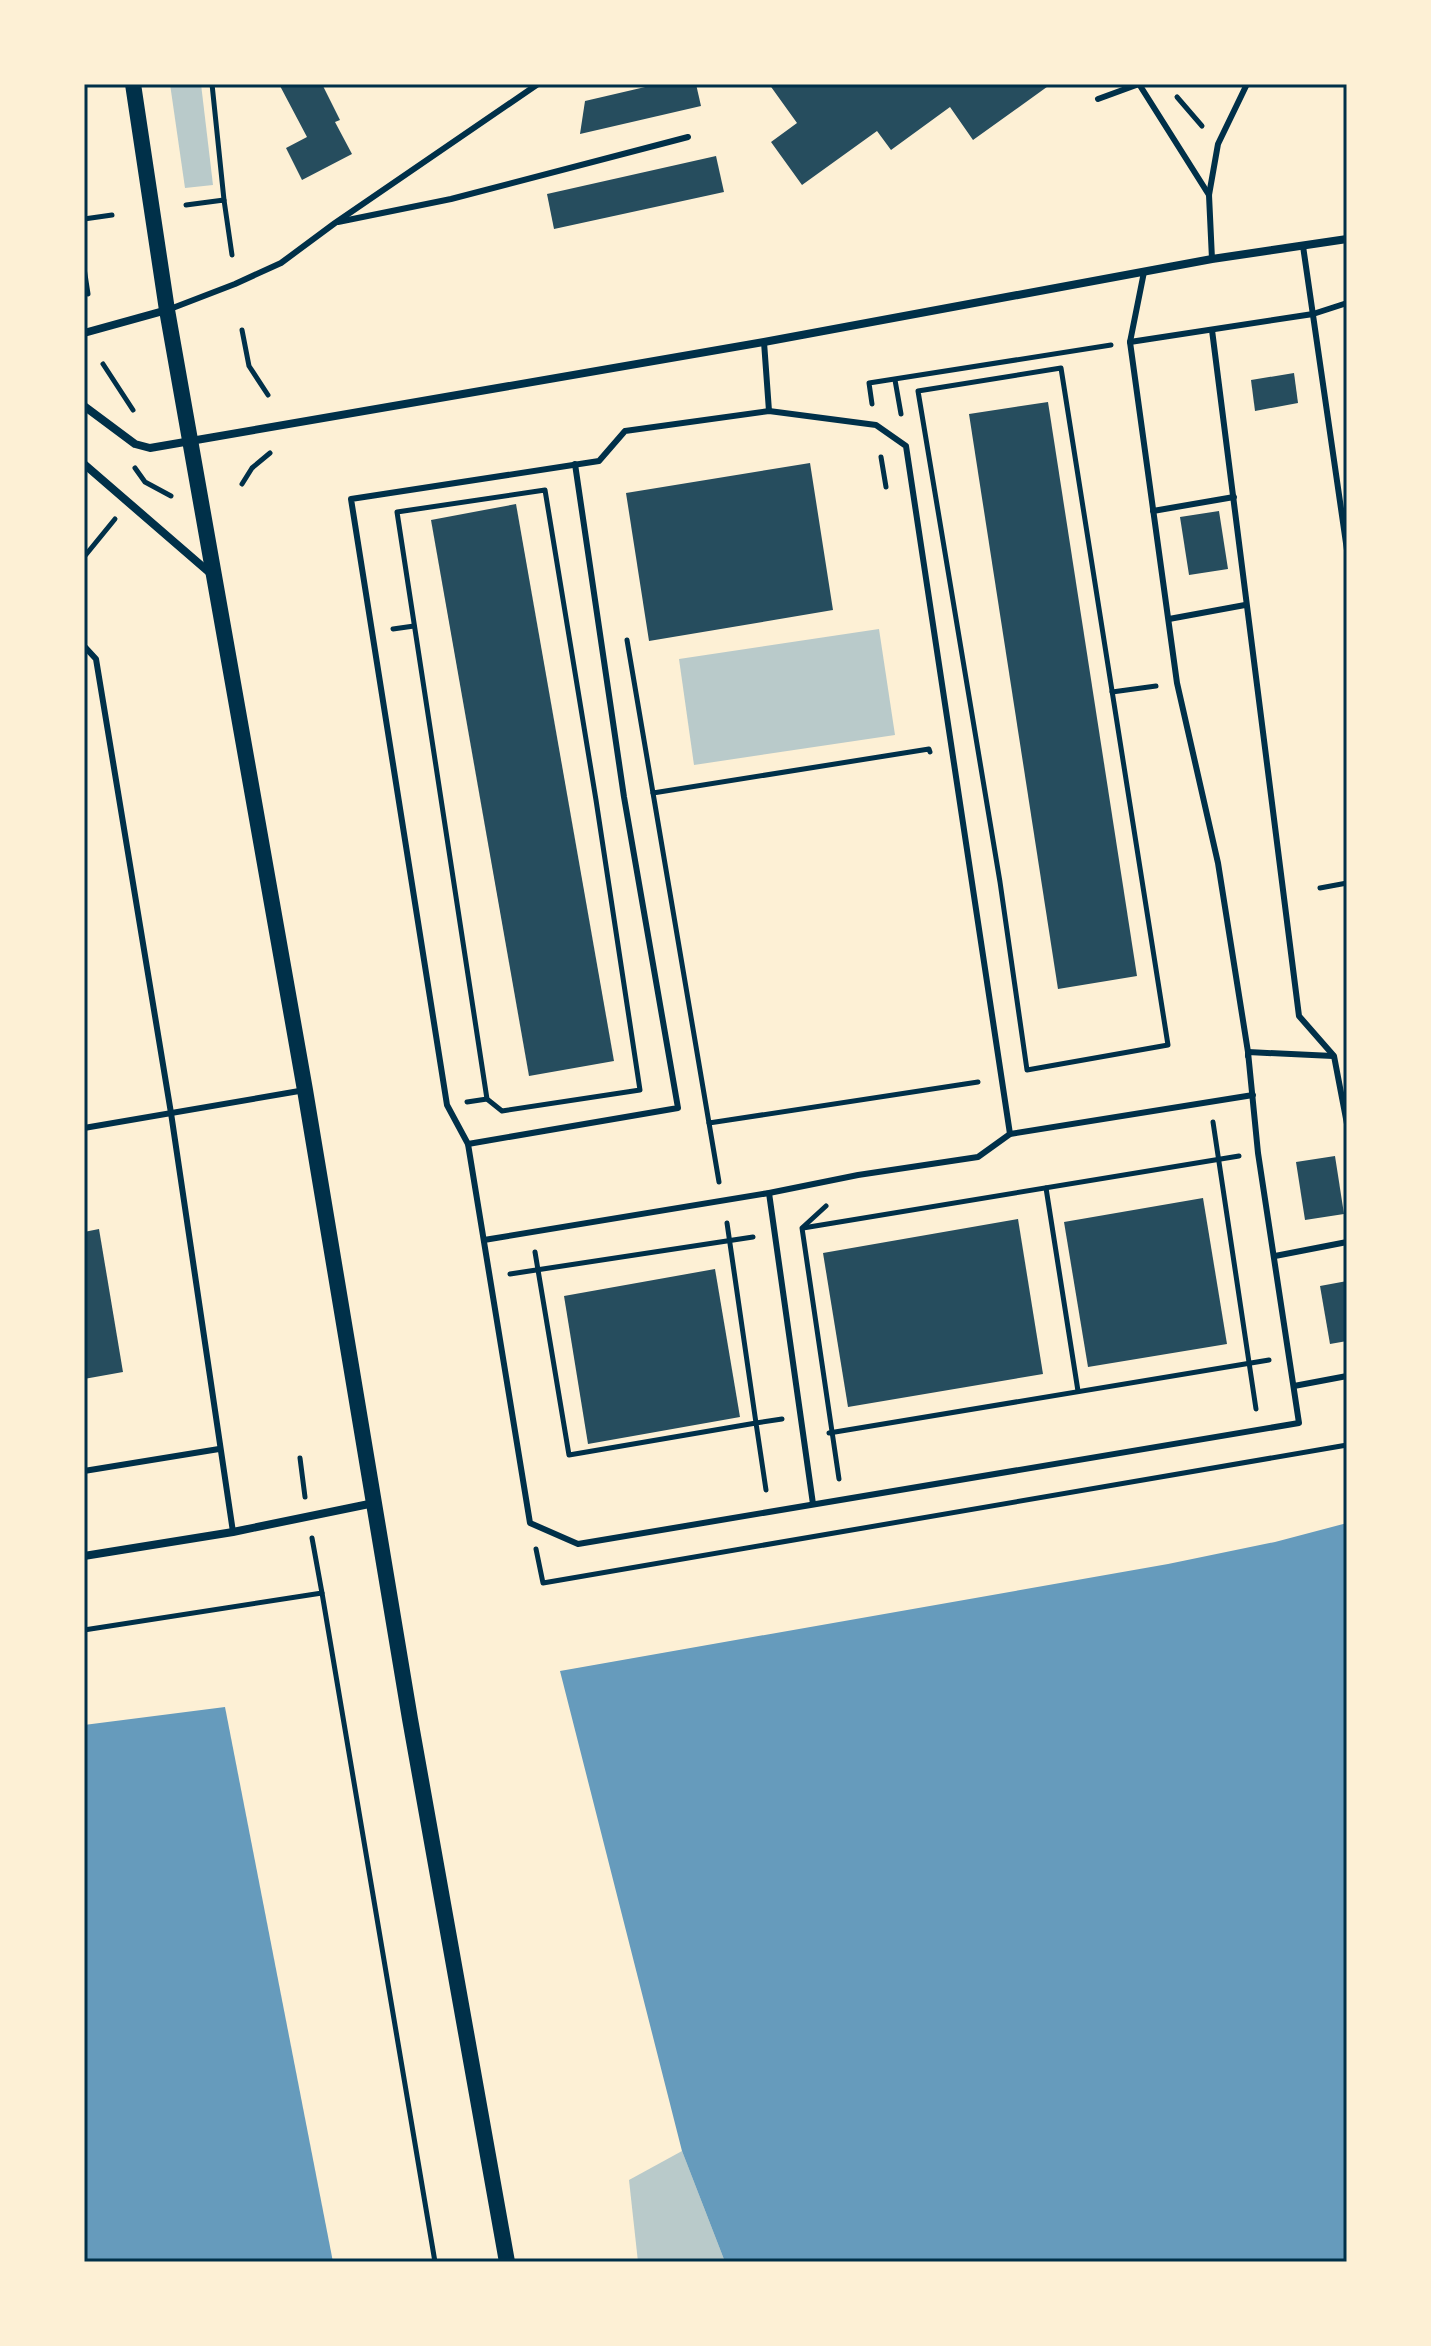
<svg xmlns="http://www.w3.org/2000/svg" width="1431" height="2346" viewBox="0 0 1431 2346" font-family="Lora,serif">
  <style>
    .green { fill: #b9caca }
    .water { fill: #669bbc }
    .building { fill: #264d5e }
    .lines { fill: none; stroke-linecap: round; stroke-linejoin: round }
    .path { stroke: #003049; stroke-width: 5 }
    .service { stroke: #003049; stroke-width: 6 }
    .minor { stroke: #003049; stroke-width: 8 }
    .secondary { stroke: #003049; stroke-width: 16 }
    .neatline { fill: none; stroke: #003049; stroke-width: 3 }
  </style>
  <rect width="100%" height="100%" fill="#fdf0d5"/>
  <g class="green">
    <path d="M170 84H201L213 185 185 188Z"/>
    <path d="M879 629 895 735 694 765 679 659Z"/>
    <path d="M682 2151 725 2262H638L629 2180Z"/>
  </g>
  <g class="water">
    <path d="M1347 1523V2262H725L682 2151 560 1671 1168 1564 1275 1542Z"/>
    <path d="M225 1707 333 2262H84V1725Z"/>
  </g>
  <g class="building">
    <path d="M279 84H322L340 120 335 122 352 154 302 180 286 148 307 137Z"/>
    <path d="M658 84H696L701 106 580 134 585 101Z"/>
    <path d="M769 84H1051L973 140 950 107 891 150 877 131 802 185 771 142 797 123Z"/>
    <path d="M716 156 724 192 554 229 547 194Z"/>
    <path d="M1294 373 1298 403 1255 411 1251 380Z"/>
    <path d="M1048 402 1137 976 1058 989 969 414Z"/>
    <path d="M810 463 833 610 649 641 626 493Z"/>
    <path d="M516 504 614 1061 529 1076 431 520Z"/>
    <path d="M1219 511 1228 569 1189 575 1180 517Z"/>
    <path d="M1335 1156 1344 1214 1305 1220 1296 1162Z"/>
    <path d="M1203 1198 1227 1344 1088 1367 1064 1222Z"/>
    <path d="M1018 1219 1043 1374 848 1407 823 1253Z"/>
    <path d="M99 1229 123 1372 84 1379V1232Z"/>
    <path d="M715 1269 740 1417 588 1444 564 1296Z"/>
    <path d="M1347 1281V1341L1330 1344 1320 1286Z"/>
  </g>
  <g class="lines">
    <g class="path">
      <path d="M212 84 224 200"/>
      <path d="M1177 97 1202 126"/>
      <path d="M186 205 224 200 232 255"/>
      <path d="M84 219 112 215"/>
      <path d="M84 268 88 294"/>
      <path d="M242 330 249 366 268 395"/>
      <path d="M103 364 133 410"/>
      <path d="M1061 368 1168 1045 1027 1070 1000 882 918 391Z"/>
      <path d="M895 380 901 414"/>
      <path d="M872 404 869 383 1111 345"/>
      <path d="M881 457 886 487"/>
      <path d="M135 468 145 482 171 496"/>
      <path d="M242 484 252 468 270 453"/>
      <path d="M545 490 596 800 640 1090 502 1111 487 1099 397 512Z"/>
      <path d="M84 557 115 519"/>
      <path d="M393 629 414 626"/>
      <path d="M627 640 653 793 929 749 930 752"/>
      <path d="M1112 692 1156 686"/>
      <path d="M653 793 709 1123 978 1082"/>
      <path d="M1320 888 1347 883"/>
      <path d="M467 1102 487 1099"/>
      <path d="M1213 1122 1256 1409"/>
      <path d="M709 1123 719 1182"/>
      <path d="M1046 1188 1078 1391"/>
      <path d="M826 1206 802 1228 839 1479"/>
      <path d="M803 1228 1239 1156"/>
      <path d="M535 1252 569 1455 756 1423 727 1223"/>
      <path d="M510 1274 753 1237"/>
      <path d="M829 1433 1269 1360"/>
      <path d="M300 1458 305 1497"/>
      <path d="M766 1490 756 1423 782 1419"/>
      <path d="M536 1549 543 1583 1347 1445"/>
      <path d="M322 1593 435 2262"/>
      <path d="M84 1630 322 1593 312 1538"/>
    </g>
    <g class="service">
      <path d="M1098 99 1139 84 1209 195"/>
      <path d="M338 222 451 199 688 137"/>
      <path d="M1303 246 1347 550"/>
      <path d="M1212 259 1209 195 1218 144 1247 84"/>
      <path d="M170 309 235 284 281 263 335 223 538 84"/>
      <path d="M1212 330 1299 1016 1334 1056 1347 1124"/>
      <path d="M764 342 769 411"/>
      <path d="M1130 342 1313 314 1347 303"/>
      <path d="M1153 511 1234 497"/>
      <path d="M1169 619 1245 605"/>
      <path d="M84 646 96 659 171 1113 233 1532"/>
      <path d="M1248 1056V1052L1333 1056"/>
      <path d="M84 1128 305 1090"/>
      <path d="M1010 1134 906 446 876 425 769 411 625 431 599 461 351 499 447 1105 468 1144 530 1523 578 1544 1299 1423 1258 1153 1248 1052 1218 863 1177 683 1130 342 1144 272"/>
      <path d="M468 1144 678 1108 624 797 575 464"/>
      <path d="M769 1193 813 1504"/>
      <path d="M484 1240 769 1193 858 1175 978 1157 1010 1134 1253 1095"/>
      <path d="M1275 1256 1347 1242"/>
      <path d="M1294 1386 1347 1376"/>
      <path d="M84 1471 219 1449"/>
    </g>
    <g class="minor">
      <path d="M84 333 167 310"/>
      <path d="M84 406 135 444 150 448 764 342 1212 259 1347 239"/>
      <path d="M84 464 210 573"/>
      <path d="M84 1556 233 1532 374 1503"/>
    </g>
    <path class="secondary" d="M133 84 167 310 305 1090 410 1719 507 2262"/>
  </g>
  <rect width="1431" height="2346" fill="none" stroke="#fdf0d5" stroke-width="172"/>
  <rect x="86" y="86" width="1259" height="2174" class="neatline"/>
</svg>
